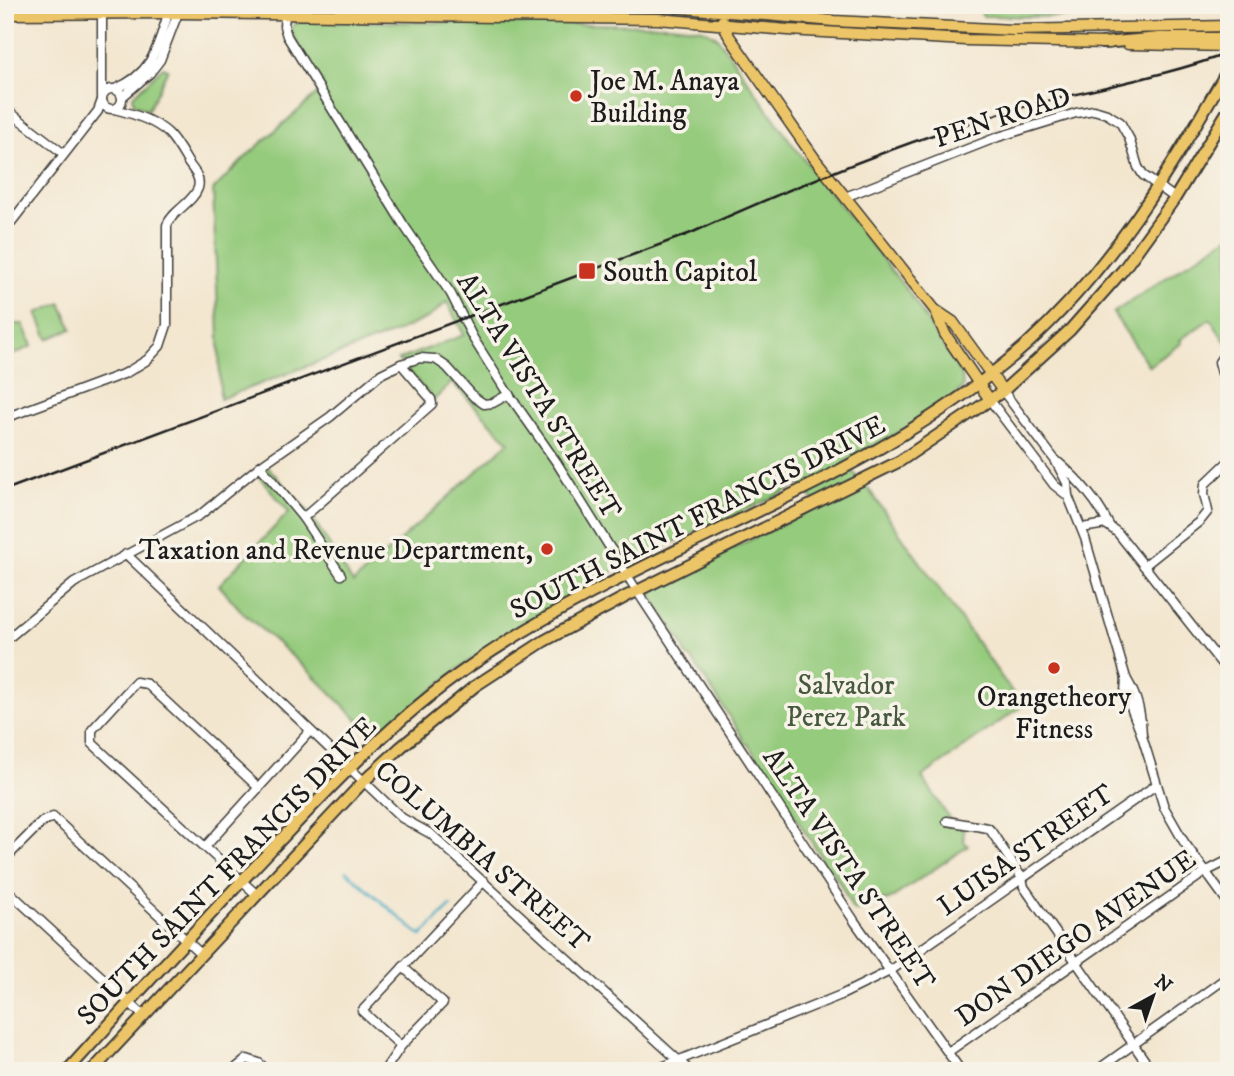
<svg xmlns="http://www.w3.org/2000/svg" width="1234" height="1076" viewBox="0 0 1234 1076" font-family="'IM FELL DW Pica',serif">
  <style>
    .green { fill: #95cb7d; stroke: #58744c; stroke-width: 2 }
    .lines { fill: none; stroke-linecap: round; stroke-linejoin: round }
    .stream { stroke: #43aac3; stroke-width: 2.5 }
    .minor-casing { stroke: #3c3a37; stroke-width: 11 }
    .major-casing { stroke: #3c3a37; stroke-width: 13 }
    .highway-casing { stroke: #3c3a37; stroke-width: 14 }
    .minor { stroke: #fff; stroke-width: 8 }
    .major { stroke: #edc569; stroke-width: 10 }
    .highway { stroke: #edc569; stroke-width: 10 }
    .rail { stroke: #1c1c1c; stroke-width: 2.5 }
    .poi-dot { fill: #c8321e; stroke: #f7f3e8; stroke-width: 2.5 }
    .labels { text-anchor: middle; stroke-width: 7; stroke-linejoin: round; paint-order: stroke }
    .poi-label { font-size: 28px; fill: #1c1c1c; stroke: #f7f3e8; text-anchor: start }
    .street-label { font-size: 28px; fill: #1c1c1c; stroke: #f7f3e8 }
    .park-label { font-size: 28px; fill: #46593e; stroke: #f7f3e8 }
  </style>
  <rect width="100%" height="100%" fill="#f7f3e8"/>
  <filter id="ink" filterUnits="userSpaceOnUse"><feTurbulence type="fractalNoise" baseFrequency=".0143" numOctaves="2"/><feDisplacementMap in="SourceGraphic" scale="14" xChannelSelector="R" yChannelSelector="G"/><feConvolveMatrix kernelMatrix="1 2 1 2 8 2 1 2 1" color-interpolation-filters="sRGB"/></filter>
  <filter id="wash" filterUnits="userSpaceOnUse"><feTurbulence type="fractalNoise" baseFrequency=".00686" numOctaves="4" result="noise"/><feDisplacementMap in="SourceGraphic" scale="28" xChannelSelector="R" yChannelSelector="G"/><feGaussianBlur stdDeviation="1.57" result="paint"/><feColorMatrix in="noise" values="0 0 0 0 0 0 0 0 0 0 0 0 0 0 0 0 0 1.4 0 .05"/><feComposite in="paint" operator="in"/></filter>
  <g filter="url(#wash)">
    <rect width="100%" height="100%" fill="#f3e6cf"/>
    <g class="green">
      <path d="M981 5H1073V15L1071 17 983 16 981 13Z"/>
      <path d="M303 21 671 25 703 29 717 37 793 145 910 294 962 376 963 386C951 408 870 448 844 463L867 487 1022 706 922 777 955 827 963 828 964 841 968 846 889 900 874 902 857 911 853 910C845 896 839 873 823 865L820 855 748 744 744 743 740 733 692 659 686 656 684 647 653 599 652 592 655 587 818 506 801 484C748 511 695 531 642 557 625 560 611 573 599 583L523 626 462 666 375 737 310 672 243 613 219 585 289 512 257 474 267 466 308 511 353 583 509 442 452 382 434 400 398 360 464 335 447 302 429 317 394 333 220 399 219 336 213 190 250 153 324 88 290 31 294 24Z"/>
      <path d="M163 67 168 69 148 110 134 104 133 96Z"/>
      <path d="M1229 236V338L1225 341 1210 319 1180 340 1182 343 1149 366 1113 313Z"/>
      <path d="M61 303 72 329 48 339 37 313Z"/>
      <path d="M14 324H23L32 346 11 356 5 344V331Z"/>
    </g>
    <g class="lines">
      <path class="stream" d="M346 871 421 936 451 906"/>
    </g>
  </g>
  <g filter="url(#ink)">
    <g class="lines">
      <g class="minor-casing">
        <g id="minor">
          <path d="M426 5 435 16"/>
          <path d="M102 14V95"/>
          <path d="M285 15 284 26 287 36 403 224 451 294 473 338 505 389 557 463 637 591 855 922 961 1071"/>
          <circle cx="112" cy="99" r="10"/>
          <path d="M115 89C152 74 157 49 168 14L172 10"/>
          <path d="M122 97 150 73 160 60 178 13 179 5"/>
          <path d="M11 113 64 154"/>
          <path d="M845 197 998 137 1076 113 1094 110 1107 114 1120 122 1129 138 1138 167 1143 175 1175 198"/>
          <path d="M5 230 98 111 102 100"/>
          <path d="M1229 348 1219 362 1222 373 1229 380"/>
          <path d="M1003 391 1055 460 1067 483 1068 496 1085 538 1126 678C1138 698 1141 713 1142 736"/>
          <path d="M990 400 1054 485 1068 496"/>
          <path d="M5 418 126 373 147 360 160 346 167 325V225C173 210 193 203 198 188 201 178 194 171 189 164 183 154 176 141 168 133 154 120 131 113 114 109"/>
          <path d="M1059 463C1079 480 1097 501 1109 525"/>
          <path d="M260 466 303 518 341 575"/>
          <path d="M303 518 432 404 431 399 401 364"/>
          <path d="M1082 528 1106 524 1118 533 1229 673"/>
          <path d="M126 554 402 818 431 834 690 1071"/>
          <path d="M1144 566 1200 521 1208 511 1204 494 1205 484 1229 461"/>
          <path d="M5 641 74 583 200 515 260 466 330 417 381 374 401 364 420 358 435 359 447 367 474 397 484 404 493 403 509 394"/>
          <path d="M1216 656 1229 646"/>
          <path d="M1126 678 1125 692 1142 736 1164 807 1184 842 1229 904"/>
          <path d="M947 821 988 828 991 831 1022 878 1024 887 1152 1071"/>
          <path d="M205 847 310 731"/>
          <path d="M5 859 42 822 53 817 201 954"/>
          <path d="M5 888 144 1016"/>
          <path d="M257 895 92 743V730L136 682 147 684 259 788"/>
          <path d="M401 1046 443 1003 403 967"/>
          <path d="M948 1052 1205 872 1229 860"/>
          <path d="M232 1071 247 1059 259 1063 268 1071"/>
          <path d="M384 1071 401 1046 362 1011 484 881"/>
          <path d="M652 1071 841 995 890 971 1156 785"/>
          <path d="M1096 1071 1229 976"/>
        </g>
      </g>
      <g class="major-casing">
        <g id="major">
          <path d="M558 5 660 6 834 21 1013 30 1229 26"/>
          <path d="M5 14 178 13 658 19 788 30 966 40 1110 43"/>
          <path d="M722 21 729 36 815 159 935 310 945 334 990 400"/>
          <path d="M1128 44 1229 46"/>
          <path d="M935 310 953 322 1003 391"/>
        </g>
      </g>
      <g class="highway-casing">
        <g id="highway">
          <path d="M1102 43 1160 38H1229"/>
          <path d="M67 1071C134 997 201 924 269 852 332 785 395 718 470 666 646 543 865 489 1026 345 1115 264 1169 171 1229 68"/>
          <path d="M92 1071 364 781 401 747 475 686 544 641 627 596 900 461 1003 391 1070 330 1123 270 1175 198 1229 109"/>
        </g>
      </g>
      <use href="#minor" class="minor"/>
      <use href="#major" class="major"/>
      <use href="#highway" class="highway"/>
      <path class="rail" d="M5 490 691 233C790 188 894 145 998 114 1074 92 1154 80 1229 53"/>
    </g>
  </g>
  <g class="poi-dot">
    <circle cx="576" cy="96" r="7"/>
    <rect x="578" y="262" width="18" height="18" rx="3.5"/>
    <circle cx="547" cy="549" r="7"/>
    <circle cx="1054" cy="668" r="7"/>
  </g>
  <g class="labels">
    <g class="poi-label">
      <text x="590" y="90">Joe M. Anaya<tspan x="590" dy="32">Building</tspan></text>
      <text x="603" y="281">South Capitol</text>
      <text x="533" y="559" text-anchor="end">Taxation and Revenue Department,</text>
      <text x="1054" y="706" text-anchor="middle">Orangetheory<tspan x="1054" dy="32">Fitness</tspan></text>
    </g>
    <g class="street-label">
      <text transform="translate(1002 116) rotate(-18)" y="10">PEN ROAD</text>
      <text transform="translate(540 395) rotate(58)" y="10">ALTA VISTA STREET</text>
      <text transform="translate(697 516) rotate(-27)" y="10">SOUTH SAINT FRANCIS DRIVE</text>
      <text transform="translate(1025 849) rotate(-35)" y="10">LUISA STREET</text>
      <text transform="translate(483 855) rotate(41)" y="10">COLUMBIA STREET</text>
      <text transform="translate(850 868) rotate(56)" y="10">ALTA VISTA STREET</text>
      <text transform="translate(226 870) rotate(-46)" y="10">SOUTH SAINT FRANCIS DRIVE</text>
      <text transform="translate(1075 937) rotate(-35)" y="10">DON DIEGO AVENUE</text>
    </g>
    <g class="park-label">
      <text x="846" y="694">Salvador<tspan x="846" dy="32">Perez Park</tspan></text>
    </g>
  </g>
  <rect width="1234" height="1076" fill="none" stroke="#f7f3e8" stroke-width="28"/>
  <g transform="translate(1153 996) rotate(40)" stroke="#f7f3e8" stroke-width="5" paint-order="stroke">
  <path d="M0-5L12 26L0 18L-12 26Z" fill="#1c1c1c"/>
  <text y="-10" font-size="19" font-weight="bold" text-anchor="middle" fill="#1c1c1c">N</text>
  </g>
</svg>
